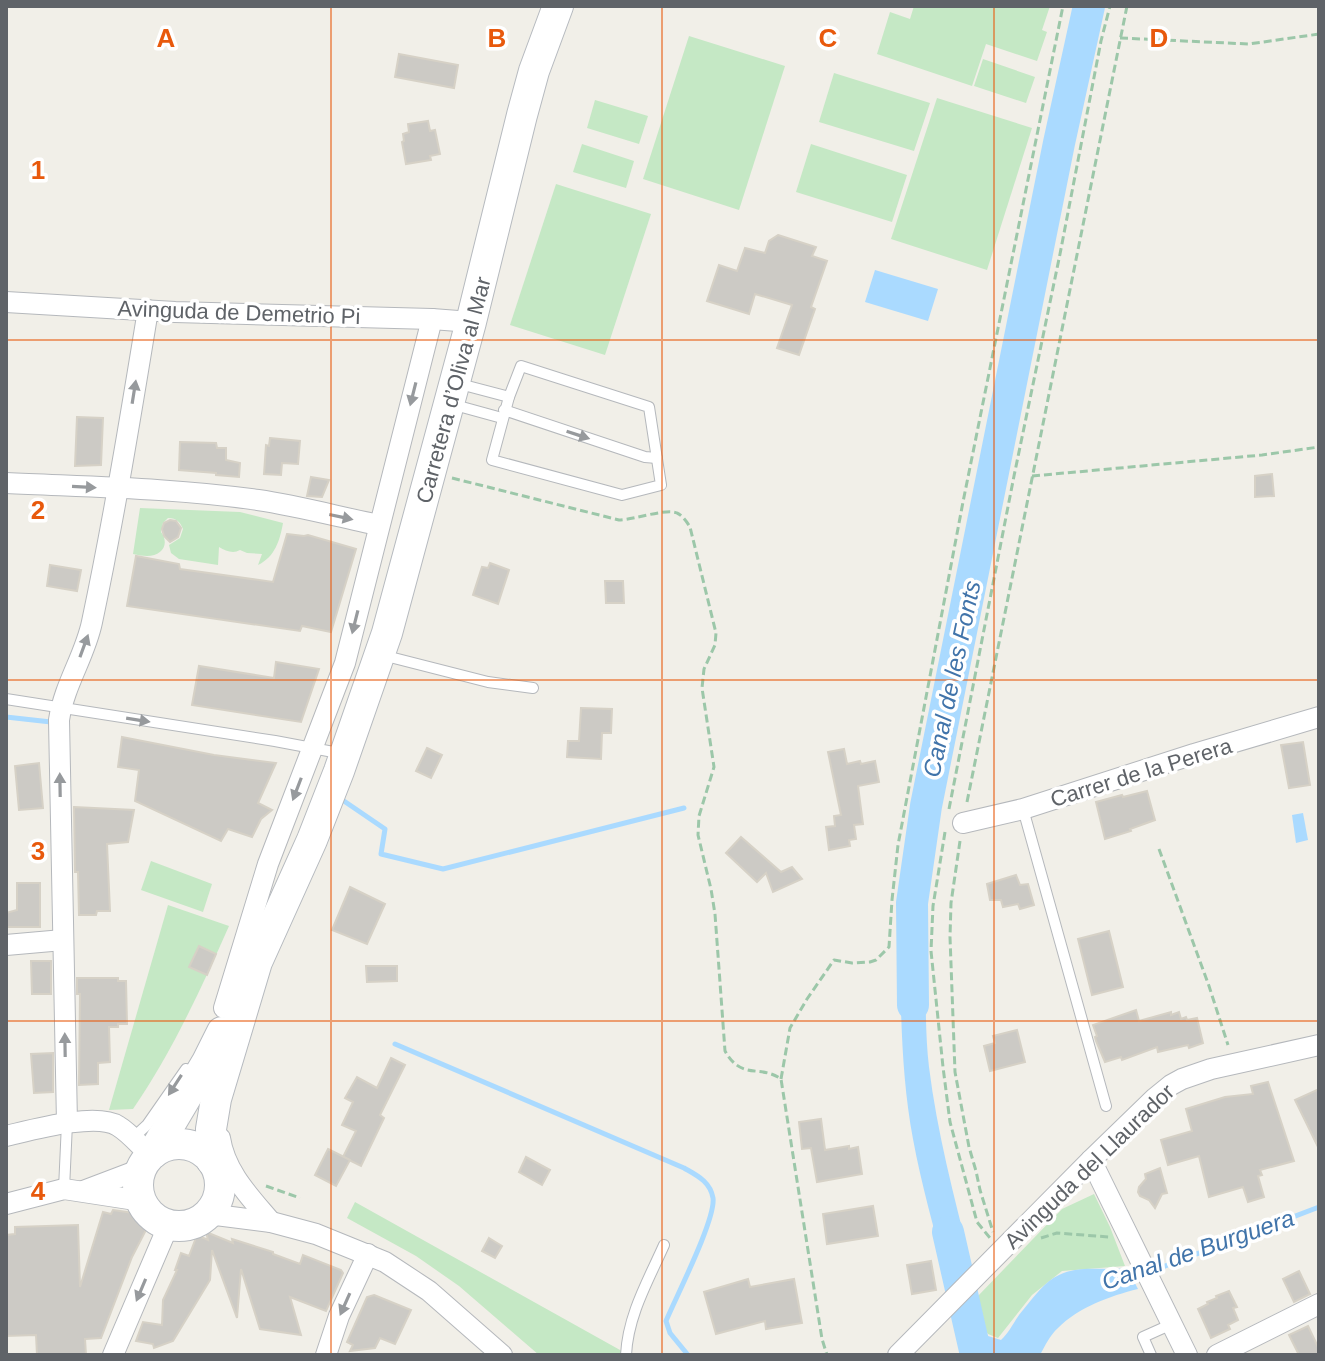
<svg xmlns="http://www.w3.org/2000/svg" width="1325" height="1361" viewBox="0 0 1325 1361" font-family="Arial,sans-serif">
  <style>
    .green { fill: #c5e8c5 }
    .water { fill: #aadaff }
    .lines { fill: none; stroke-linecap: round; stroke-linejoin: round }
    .stream { stroke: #aadaff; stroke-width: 5 }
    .river { stroke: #aadaff; stroke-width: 32 }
    .building { fill: #cccac5; stroke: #d6d1c6; stroke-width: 2 }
    .lane-casing { stroke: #b5b8bc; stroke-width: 12 }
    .street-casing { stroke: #b5b8bc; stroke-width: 22 }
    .secondary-casing { stroke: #b6babf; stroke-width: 32 }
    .path { stroke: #9cc7a9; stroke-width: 3; stroke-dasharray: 8 4; stroke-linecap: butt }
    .lane { stroke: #fff; stroke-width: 10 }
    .street { stroke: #fff; stroke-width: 20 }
    .secondary { stroke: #fff; stroke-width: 30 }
    .oneway { fill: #979a9d }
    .grid { fill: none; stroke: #e8590c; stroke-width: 2; stroke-opacity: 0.55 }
    .labels { text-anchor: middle; stroke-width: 7; stroke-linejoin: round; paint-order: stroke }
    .street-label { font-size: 22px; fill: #5f6368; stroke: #fff }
    .water-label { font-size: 24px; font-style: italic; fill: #4174aa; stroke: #fff }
    .grid-label { font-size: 26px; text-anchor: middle; font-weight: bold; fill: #e8590c; stroke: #fff; stroke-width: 7; stroke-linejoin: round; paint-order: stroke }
  </style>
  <rect width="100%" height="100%" fill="#f1efe8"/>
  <g class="green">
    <path d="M914 6H1050L1042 30 1047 32 1037 61 986 44 972 86 877 54 890 12 910 19Z"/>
    <path d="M689 36 785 66 739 210 643 179Z"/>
    <path d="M983 59 1035 77 1026 103 974 86Z"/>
    <path d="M834 73 930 103 914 151 819 122Z"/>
    <path d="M937 98 1032 128 987 270 891 239Z"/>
    <path d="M595 100 648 116 639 144 587 128Z"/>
    <path d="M582 144 634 161 626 188 573 172Z"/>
    <path d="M811 144 907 175 892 222 796 192Z"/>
    <path d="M556 184 651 214 605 355 510 325Z"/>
    <path d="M140 508 240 512 283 523C280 540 275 557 258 565L262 554 247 553 240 550C233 554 226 551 219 547L218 565 179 559 171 553 169 545 180 538 183 529C180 522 177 518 168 518L163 523 161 532C170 544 162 556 147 556 143 556 138 555 133 554Z"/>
    <path d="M151 861 212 884 203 912 141 890Z"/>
    <path d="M168 905 229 926C201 989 172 1052 133 1109L109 1110Z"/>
    <path d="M1094 1194 1110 1227 1125 1266 1062 1271 1032 1295 998 1338 988 1334 985 1330 977 1297 1062 1209Z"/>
    <path d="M355 1202 629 1355H539L459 1286 416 1256 347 1218Z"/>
  </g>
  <g class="water">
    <path d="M875 270 938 289 928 321 865 302Z"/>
    <path d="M1303 813 1308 840 1296 843 1292 815Z"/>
    <path d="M900 962H925C926 997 925 1033 929 1067 937 1132 954 1196 970 1260L948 1282C936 1235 922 1188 913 1139 902 1080 901 1021 900 962Z"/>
    <path d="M1127 1268 1138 1289C1110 1296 1079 1307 1058 1328 1050 1335 1045 1346 1040 1355H963L954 1317 977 1297 985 1331 988 1336 1001 1340C1010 1332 1015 1319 1023 1310 1033 1298 1045 1281 1059 1275 1079 1265 1105 1271 1127 1268Z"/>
  </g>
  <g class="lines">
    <g class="stream">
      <path d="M6 717 51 722"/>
      <path d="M341 799 385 829 381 854 443 869 684 808"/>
      <path d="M395 1044 684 1168C696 1175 710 1181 713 1198 716 1219 676 1297 666 1321L670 1333 688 1355"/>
      <path d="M1152 1271 1319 1207"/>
    </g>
    <g class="river">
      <path d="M913 1005 912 903 926 806 1059 143 1089 6"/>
      <path d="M948 1232 976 1355"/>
    </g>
  </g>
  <g class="building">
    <path d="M399 54 458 65 454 88 395 77Z"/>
    <path d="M428 121 430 131 435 130 440 154 430 156 431 160 406 164 402 142 404 141 403 134 409 132 408 124Z"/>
    <path d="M778 235 816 247 812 256 827 261 811 307 815 309 799 355 777 348 792 305 755 294 749 314 707 301 719 265 737 271 745 248 765 253 769 241Z"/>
    <path d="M77 417 103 418 101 465 75 466Z"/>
    <path d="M270 438 300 441 298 464 282 463 281 475 264 474 266 445 269 446Z"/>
    <path d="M180 442 216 443 217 448H226V460L240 463 239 477 216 475V473L179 470Z"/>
    <path d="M1272 474 1274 496 1255 497V476Z"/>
    <path d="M311 477 329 480 322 497 307 496Z"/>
    <path d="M170 520 176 521 181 528 178 537 170 542 164 536 162 529 164 523Z"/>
    <path d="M287 534 304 536 308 535 356 549 331 632 302 626 300 631 127 606 136 556 179 564 180 569 273 582Z"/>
    <path d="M490 563 509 570 498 604 473 595 482 567 488 568Z"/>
    <path d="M50 565 81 570 77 591 47 586Z"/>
    <path d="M605 581H623L624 603H606Z"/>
    <path d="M276 662 319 669 301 722 192 705 199 666 274 678Z"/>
    <path d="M581 708 612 709 611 733H602L601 759 567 757 568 741H579Z"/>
    <path d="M122 737 214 755 276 763 258 803 272 810 261 819 252 837 228 829 221 841 135 801 139 770 118 767Z"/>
    <path d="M1303 742 1310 785 1289 788 1281 745Z"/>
    <path d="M427 748 442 755 431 778 416 771Z"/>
    <path d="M844 749 847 764 860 761 861 764 875 761 879 782 858 786 863 824 854 825 856 839 849 840 850 846 829 850 826 827 835 826 834 816 841 815 828 752Z"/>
    <path d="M39 763 43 808 19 810 15 766Z"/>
    <path d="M1147 791 1155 820 1130 829 1131 831 1105 839 1096 802 1122 795 1123 797Z"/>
    <path d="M74 807 134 810 128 842 107 844 110 911H97L96 915H79L78 872H75Z"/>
    <path d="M741 837 781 872 792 867 802 879 773 892 766 873 757 882 726 853Z"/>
    <path d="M1016 875 1020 885 1028 884 1034 905 1020 909 1018 904 1003 907 1001 900H990L987 884Z"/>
    <path d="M17 883H40V927H6V913L17 910Z"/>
    <path d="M350 887 385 904 367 944 332 930Z"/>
    <path d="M1109 931 1123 987 1092 995 1078 939Z"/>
    <path d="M199 946 216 954 207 975 189 967Z"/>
    <path d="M31 961H51V994H32Z"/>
    <path d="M366 966H397V981L367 982Z"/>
    <path d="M77 978H118V981H126L127 1024H118V1027H109L110 1062 98 1063V1084L79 1085 80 994H77Z"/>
    <path d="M1136 1010 1139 1021 1171 1012V1015L1179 1012 1181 1019 1186 1017 1187 1020 1197 1018 1203 1043 1189 1048 1188 1045 1158 1052 1157 1047 1122 1060 1121 1057 1105 1062 1096 1041 1095 1037 1097 1036 1093 1025Z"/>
    <path d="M1017 1030 1025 1062 990 1071 984 1046 995 1043 993 1036Z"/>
    <path d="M53 1053V1092L34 1093 31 1054Z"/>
    <path d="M391 1058 405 1065 380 1115 384 1118 361 1166 343 1157 356 1131 342 1125 353 1102 345 1098 357 1077 377 1088Z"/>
    <path d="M1268 1082 1294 1161 1260 1170 1262 1175 1258 1176 1264 1197 1248 1202 1243 1187 1209 1197 1199 1156 1168 1165 1161 1140 1192 1131 1186 1109 1225 1097 1253 1094 1251 1086Z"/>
    <path d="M1319 1089V1149L1295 1100Z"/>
    <path d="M821 1119 825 1150 849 1146V1149L858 1147 862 1174 817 1182 811 1148 802 1149 799 1122Z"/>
    <path d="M328 1149 350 1160 336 1186 315 1175Z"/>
    <path d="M526 1157 550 1170 542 1185 519 1172Z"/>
    <path d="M1160 1168 1167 1193 1162 1194 1155 1208 1149 1200 1140 1196 1138 1192 1139 1187 1146 1179 1145 1174Z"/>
    <path d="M873 1206 878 1236 827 1244 823 1214Z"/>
    <path d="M113 1210 140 1214 145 1222 147 1228 132 1257 101 1338 85 1339 86 1355H37L36 1335 6 1336V1235L15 1234V1227L78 1225 80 1287 103 1212 111 1214Z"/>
    <path d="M206 1232 233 1243 232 1239 273 1252V1254L300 1264 303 1255 341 1270 343 1273 326 1311 290 1297 301 1335 260 1329 241 1269 237 1318 212 1250 210 1280 173 1341 154 1348 153 1344 136 1341 143 1322 162 1325 163 1300 177 1270H175L181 1253 189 1256 197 1235 208 1240Z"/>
    <path d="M489 1238 502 1246 495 1258 482 1251Z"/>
    <path d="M931 1261 936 1290 912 1294 907 1265Z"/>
    <path d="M1299 1271 1310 1294 1294 1302 1283 1279Z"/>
    <path d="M748 1279 750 1287 794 1279 802 1323 766 1329 765 1321 716 1334 704 1292Z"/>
    <path d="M1229 1291 1237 1307 1233 1308 1238 1320 1228 1325 1230 1329 1211 1338 1198 1309 1208 1304 1207 1302 1217 1298 1216 1296Z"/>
    <path d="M374 1295 411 1310 395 1344 380 1338 375 1348 350 1351 353 1345 347 1342 367 1297Z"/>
    <path d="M1308 1326 1319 1349V1355H1299L1289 1335Z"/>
  </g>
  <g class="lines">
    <g class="lane-casing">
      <g id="lane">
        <path d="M521 366 649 407 661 485 622 495 492 460 509 397Z"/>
        <path d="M456 383 509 397"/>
        <path d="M451 404 502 418"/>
        <path d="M504 410 645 457 657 458"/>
        <path d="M382 655 488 682 533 688"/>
        <path d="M6 699 275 741 344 754"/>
        <path d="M1023 809 1106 1106"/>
        <path d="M133 1138 147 1125 186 1069"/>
        <path d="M64 1189 67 1123"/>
        <path d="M626 1355C628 1315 648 1281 664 1245"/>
        <path d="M1151 1355 1143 1337 1172 1324"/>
      </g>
    </g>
    <g class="street-casing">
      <g id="street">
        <path d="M6 302 175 312 432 319 471 322"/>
        <path d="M6 483C90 487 175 488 258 500 299 506 339 517 379 525"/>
        <path d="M963 823 1023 809 1194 754 1319 717"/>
        <path d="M6 945 63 940"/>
        <path d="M224 1008 268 864 345 663 432 319"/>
        <path d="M67 1123 59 720C64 685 85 656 92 622 114 518 131 414 148 310"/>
        <path d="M6 1136C32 1130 96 1112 118 1126 130 1133 140 1146 151 1156"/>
        <path d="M220 1138C225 1172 250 1197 271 1222"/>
        <path d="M1091 1160 1187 1355"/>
        <path d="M83 1191 141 1169"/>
        <path d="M6 1204 64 1189 142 1201"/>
        <path d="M208 1214 271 1222 316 1234 385 1262 429 1291 502 1355"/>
        <path d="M113 1355 169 1224"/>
        <path d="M326 1355 339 1316 368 1254"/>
        <path d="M898 1355 1091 1160 1155 1098 1171 1085 1182 1079 1211 1069 1319 1045"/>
        <path d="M1217 1355 1319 1304"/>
      </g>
    </g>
    <g class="secondary-casing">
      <g id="secondary">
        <circle cx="179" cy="1185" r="41"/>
        <path d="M153 1153 207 1062 222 1032"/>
        <path d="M212 1161 211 1129 216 1099 257 962 312 840 339 771 387 633 471 322 522 115 534 71 558 6"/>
      </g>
    </g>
    <g class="path">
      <path d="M1120 38 1249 44 1319 34"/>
      <path d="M1032 476 1262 455 1319 447"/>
      <path d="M452 478 619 520C633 520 666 508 677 513 682 515 687 522 690 527L716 633 715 645 704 669 702 688 714 767 699 816 698 835 711 889 715 914 725 1051C742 1081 760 1064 781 1079L822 1339 827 1355"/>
      <path d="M967 802 1127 6"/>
      <path d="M949 809 1014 476 1060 254 1101 41 1110 6"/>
      <path d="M945 832 933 906 931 951 943 1067 950 1122 977 1222 990 1238"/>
      <path d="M960 841 951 903 950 937 955 1072 969 1147 976 1171 980 1190 993 1232"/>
      <path d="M1159 849 1209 986 1228 1045"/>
      <path d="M781 1079 790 1028 807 999 834 960 852 963 870 962 876 960 889 947 892 900 898 845 963 502 1063 6"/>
      <path d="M266 1186 300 1198"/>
      <path d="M1041 1238 1057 1233 1109 1237"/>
    </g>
    <use href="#lane" class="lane"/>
    <use href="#street" class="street"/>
    <use href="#secondary" class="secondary"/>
  </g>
  <defs><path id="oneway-solid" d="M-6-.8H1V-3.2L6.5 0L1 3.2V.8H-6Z" transform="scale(2)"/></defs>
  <g class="oneway">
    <use href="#oneway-solid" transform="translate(134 392) rotate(-81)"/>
    <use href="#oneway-solid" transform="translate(413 394) rotate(104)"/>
    <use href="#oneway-solid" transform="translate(578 435) rotate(18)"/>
    <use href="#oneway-solid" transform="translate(84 487) rotate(3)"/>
    <use href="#oneway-solid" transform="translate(341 517) rotate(12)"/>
    <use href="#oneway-solid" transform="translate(355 622) rotate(104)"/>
    <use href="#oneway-solid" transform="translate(84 646) rotate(-70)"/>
    <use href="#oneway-solid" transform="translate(138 720) rotate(9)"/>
    <use href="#oneway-solid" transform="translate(60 785) rotate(-91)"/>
    <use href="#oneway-solid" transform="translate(297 789) rotate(111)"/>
    <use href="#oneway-solid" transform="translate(65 1045) rotate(-91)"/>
    <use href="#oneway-solid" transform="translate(175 1085) rotate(123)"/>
    <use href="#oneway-solid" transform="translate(141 1290) rotate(113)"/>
    <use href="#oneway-solid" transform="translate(345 1304) rotate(114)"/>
  </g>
  <path class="grid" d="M331 6V1355M662 6V1355M994 6V1355M6 340H1319M6 680H1319M6 1021H1319"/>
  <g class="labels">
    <g class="street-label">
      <text transform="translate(239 312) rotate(2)" y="8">Avinguda de Demetrio Pi</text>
      <text transform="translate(453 390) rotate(-75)" y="8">Carretera d’Oliva al Mar</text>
      <text transform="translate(1141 772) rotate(-17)" y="8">Carrer de la Perera</text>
      <text transform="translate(1089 1166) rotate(-44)" y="8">Avinguda del Llaurador</text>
    </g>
    <g class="water-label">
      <text transform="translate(952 679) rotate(-78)" y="8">Canal de les Fonts</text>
      <text transform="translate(1198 1250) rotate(-19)" y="8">Canal de Burguera</text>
    </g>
  </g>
  <g class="grid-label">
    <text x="166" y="47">A</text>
    <text x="497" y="47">B</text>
    <text x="828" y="47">C</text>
    <text x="1159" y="47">D</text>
    <text x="38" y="179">1</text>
    <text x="38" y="519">2</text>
    <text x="38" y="860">3</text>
    <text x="38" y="1200">4</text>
  </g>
  <rect width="1325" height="1361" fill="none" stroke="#5f6368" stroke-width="16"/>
</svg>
